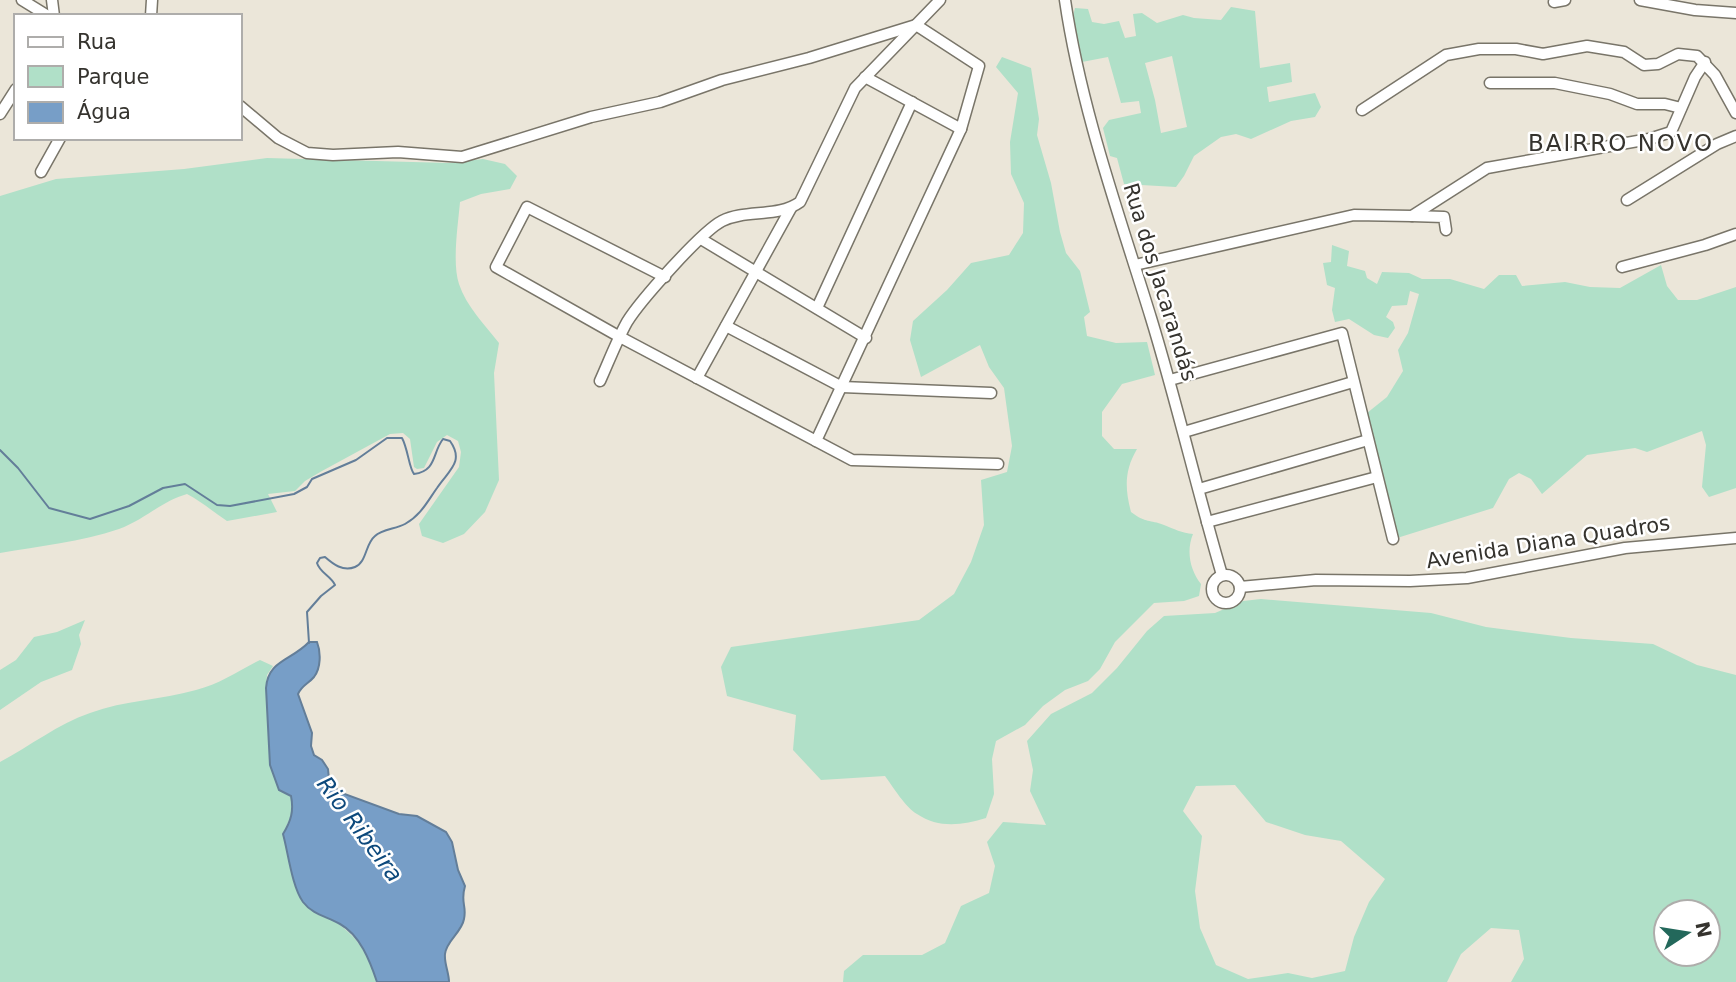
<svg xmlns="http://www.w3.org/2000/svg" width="1736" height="982" viewBox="0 0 1736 982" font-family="'DejaVu Sans',sans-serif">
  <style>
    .green { fill: #b0e0c8; fill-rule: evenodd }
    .water { fill: #779ec7; stroke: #637e99; stroke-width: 2 }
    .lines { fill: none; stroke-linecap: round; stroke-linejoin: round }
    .stream { stroke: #637e99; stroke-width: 2 }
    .minor-casing { stroke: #797569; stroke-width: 13 }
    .minor { stroke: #fff; stroke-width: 10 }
    .labels { text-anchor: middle; stroke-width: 5; stroke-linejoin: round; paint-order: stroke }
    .street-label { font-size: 21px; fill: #35332e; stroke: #fff }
    .neighbourhood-label { font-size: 23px; letter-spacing: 2px; fill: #35332e; stroke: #fff }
    .water-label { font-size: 23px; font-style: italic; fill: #0d497c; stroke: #fff }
  </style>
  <rect width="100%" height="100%" fill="#ebe6d9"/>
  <g class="green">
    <path d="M1231 7 1255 11 1260 68 1290 63 1292 82 1267 87 1269 102 1315 93 1321 107 1315 117 1291 121 1251 139 1236 134 1221 137 1194 156 1184 176 1176 187 1124 184 1117 158 1110 156 1103 128 1109 120 1141 113 1139 101 1121 103 1108 57 1082 62 1073 16 1075 8 1088 9 1092 22 1104 24 1119 21 1125 38 1136 36 1133 14 1142 13 1157 23 1183 15 1194 18 1221 20ZM1172 56 1187 127 1161 133 1155 100 1145 63Z"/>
    <path d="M1002 57 1031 68 1039 119 1037 135 1051 183 1060 232 1066 253 1080 271 1090 312 1084 317 1087 336 1116 343 1147 342 1155 375 1122 384 1102 412V436L1114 449H1137C1124 471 1125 489 1131 512 1147 524 1149 519 1164 525 1174 529 1182 533 1193 534 1186 551 1190 570 1201 584L1199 596 1184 601 1154 603 1115 642 1100 669 1088 681 1065 690 1043 706 1025 725 996 741 992 759 994 794 986 818C963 825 939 829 917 814 906 808 893 787 885 776L821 780 793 750 796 715 727 696 721 667 731 647 919 620 954 594 971 562 984 525 981 480 1007 472 1012 446 1004 388 989 367 980 345 921 377 910 340 913 321 947 290 971 263 1009 255 1023 233 1024 203 1011 174 1010 142 1018 93 996 67Z"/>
    <path d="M267 158 449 163 483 159 505 164 517 176 510 189 481 194 460 202C458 225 452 263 459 284 466 306 485 325 499 343L494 373 499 480 485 512 464 534 443 543 422 536 419 524 459 467 461 452 458 441 447 435 437 442 424 468 417 469 414 467 410 439 403 433 390 434 322 471 305 481 295 491 268 494 277 512 227 521C213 512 201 501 187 494 162 501 144 520 119 529 81 542 39 546 0 553V196L56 179 184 169Z"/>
    <path d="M1332 245 1349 251 1347 266 1365 271 1367 278 1377 284 1382 272 1409 273 1422 279H1450L1484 289 1499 275H1516L1522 286 1565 282 1590 287 1620 288 1661 265 1667 286 1678 300H1697L1736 287V488L1709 497 1702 487 1706 445 1702 431 1647 452 1635 448 1587 455 1542 494 1531 479 1519 473 1509 479 1493 508 1397 538 1367 413 1387 397 1403 371 1398 350 1408 333 1419 294 1410 291 1407 305 1392 306 1386 317 1393 322 1395 328 1388 338 1374 335 1349 319 1335 322 1332 310 1335 288 1327 285 1323 263 1331 262Z"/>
    <path d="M1261 599 1431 613 1486 627 1571 638 1653 644 1697 665 1736 675V982H1511L1524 959 1519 930 1491 928 1461 954 1447 982H843L844 971 863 955H922L945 943 961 906 989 893 995 866 987 842 1003 822 1046 825 1030 791 1033 770 1027 741 1051 714 1092 693 1117 668 1147 631 1164 616 1215 613 1243 601ZM1235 785 1266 822 1305 835 1341 841 1385 879 1369 902 1354 937 1345 971 1312 978 1288 973 1248 979 1216 965 1200 928 1195 891 1202 836 1183 811 1196 786ZM1666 912H1708V954H1666Z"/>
    <path d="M85 620 79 635 81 644 72 670 41 682 0 710V670L16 660 34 637 57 632Z"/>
    <path d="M260 660 273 666 267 675 266 688 270 765 279 790 291 796 294 809 283 834 302 901C342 925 362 934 377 982H0V762C30 746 58 724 90 713 125 700 161 700 196 690 220 684 238 671 260 660Z"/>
  </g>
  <path class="water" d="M309 642H317C321 652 321 668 314 677 308 684 302 685 298 694L312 733 311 746 314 755 322 760 328 769 329 779 339 792 399 814 417 816 446 832 452 842 458 870 465 886C460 903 467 905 464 919 462 932 446 941 445 954 444 963 449 973 449 982H377C370 961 360 935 340 924 326 916 313 915 303 902 292 887 288 852 283 834 291 821 294 811 291 796L279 790 270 765 266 688C268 660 291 661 309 642Z"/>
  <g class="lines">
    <path class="stream" d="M0 450 18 468 49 508 90 519 129 506 163 488 185 484 217 505 230 506 294 494 307 487 312 479 356 460 387 438H402C408 449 409 468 414 474 437 471 432 453 443 439L450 441C465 462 448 471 437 488 427 502 421 515 405 524 396 529 382 529 375 536 365 544 367 562 355 567 343 572 333 564 325 557L320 558 317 563C320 573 331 576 335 585L321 596 307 612 309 643"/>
    <g class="minor-casing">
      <g id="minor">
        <path d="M22 0 48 16"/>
        <path d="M52 0 54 16"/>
        <path d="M1065 0C1081 109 1119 214 1151 318 1177 403 1197 490 1222 575"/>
        <path d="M1640 0 1695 10 1736 13"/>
        <path d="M1554 2 1565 0"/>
        <path d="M151 16 152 0"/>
        <path d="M865 77 961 129"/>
        <path d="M1490 83H1555L1610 94 1637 104H1665L1681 108"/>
        <path d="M240 106 278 138 307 153 333 155 398 152 462 157 591 117 660 102 722 80 809 58 916 25 979 66 961 129 816 441"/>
        <path d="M1362 110 1446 55 1479 49H1516L1543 54 1587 46 1624 52 1644 65 1658 64 1678 54 1697 56 1715 75 1736 113"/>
        <path d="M0 114 16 89"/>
        <path d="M41 172 60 138"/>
        <path d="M1627 200 1717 144 1736 136"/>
        <path d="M1412 216 1444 217 1446 230"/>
        <path d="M701 239 866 338"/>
        <path d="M1135 265 1354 215 1412 216 1487 168 1649 139 1671 132 1695 77 1705 62"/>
        <path d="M1622 267 1705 245 1736 234"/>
        <path d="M665 277 527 207 496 267 620 337 852 460 998 464"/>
        <path d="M817 308 912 102"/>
        <path d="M726 326 842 387 991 393"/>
        <path d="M697 378 791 208"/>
        <path d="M1170 380 1342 333 1393 539"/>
        <path d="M600 381C609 361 617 340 627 322 640 301 701 232 722 221 746 209 778 218 800 202L855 88 940 0"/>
        <path d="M1184 432 1353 382"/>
        <path d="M1199 489 1368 440"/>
        <path d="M1207 522 1377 477"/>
        <circle cx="1226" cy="589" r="14"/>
        <path d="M1240 587 1316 580 1410 581 1467 578 1625 548 1736 538"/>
      </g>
    </g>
    <use href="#minor" class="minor"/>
  </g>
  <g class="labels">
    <g class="street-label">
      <text transform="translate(1160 282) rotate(73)" y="7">Rua dos Jacarandás</text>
      <text transform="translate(1548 542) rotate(-9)" y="7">Avenida Diana Quadros</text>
    </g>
    <g class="neighbourhood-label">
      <text x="1621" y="151">BAIRRO NOVO</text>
    </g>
    <g class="water-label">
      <text transform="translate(360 829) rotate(53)" y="8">Rio Ribeira</text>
    </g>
  </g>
  <rect x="14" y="14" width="228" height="126" fill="#ffffff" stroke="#aeadab" stroke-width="2"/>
  <rect x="28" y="37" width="35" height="10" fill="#ffffff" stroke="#aeadab" stroke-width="2"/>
  <text x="77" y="49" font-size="21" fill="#35332e">Rua</text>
  <rect x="28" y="66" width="35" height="21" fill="#b0e0c8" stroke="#aeadab" stroke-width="2"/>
  <text x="77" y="84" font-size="21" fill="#35332e">Parque</text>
  <rect x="28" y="102" width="35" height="21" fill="#779ec7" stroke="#aeadab" stroke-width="2"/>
  <text x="77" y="119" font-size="21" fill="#35332e">Água</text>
  <g transform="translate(1687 933) rotate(78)"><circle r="33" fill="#ffffff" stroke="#aeadab" stroke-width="2"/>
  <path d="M0-5L12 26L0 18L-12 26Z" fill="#23685b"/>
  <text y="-10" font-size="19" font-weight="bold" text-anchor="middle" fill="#35332e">N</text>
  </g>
</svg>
